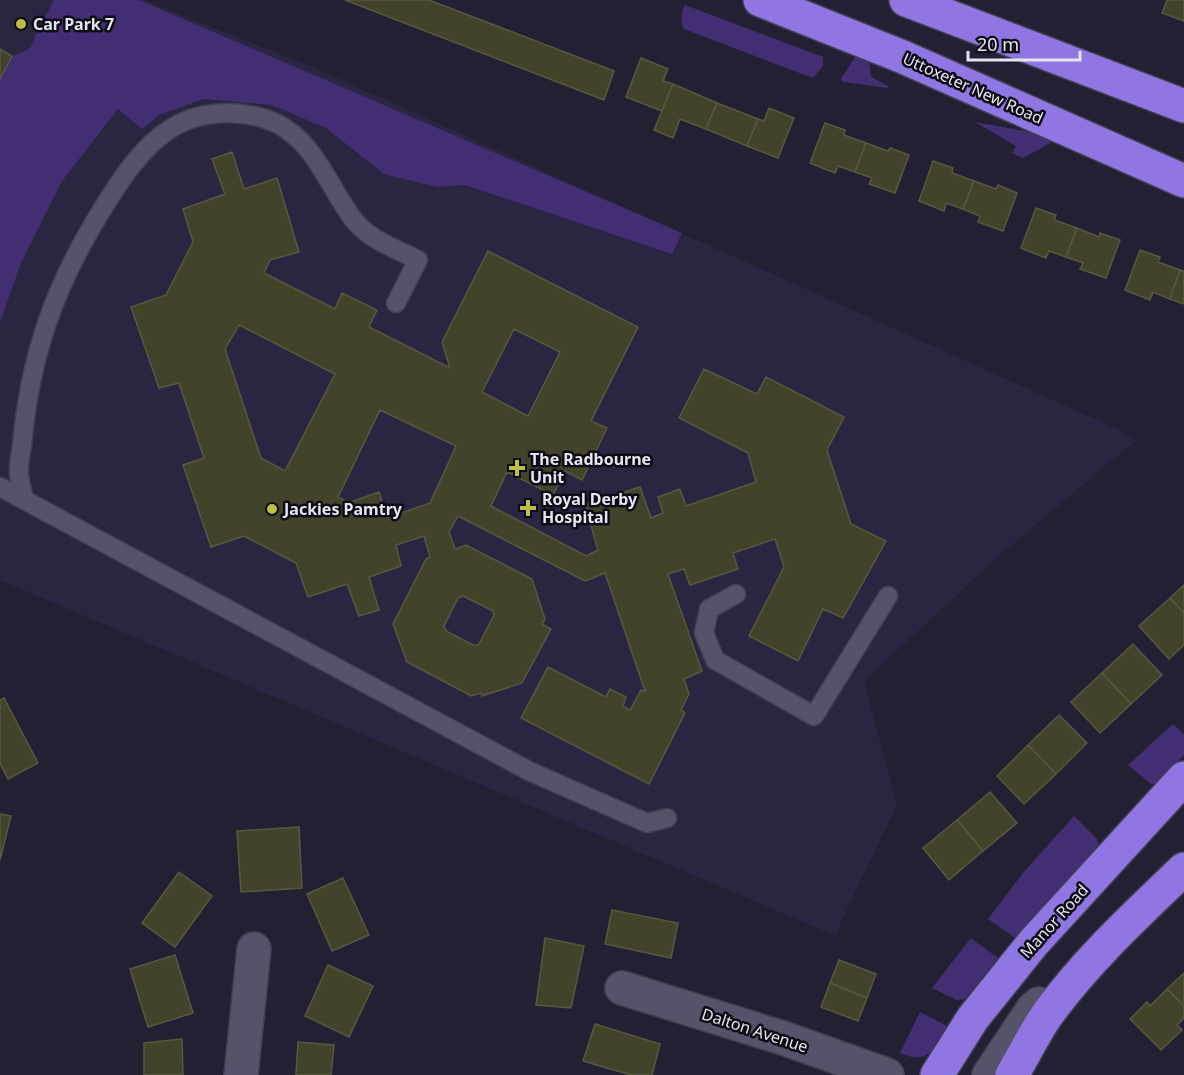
<svg xmlns="http://www.w3.org/2000/svg" width="1184" height="1075" viewBox="0 0 1184 1075" font-family="'Noto Sans',sans-serif">
  <style>
    .built { fill: #2a2540 }
    .green { fill: #422f73 }
    .building { fill: #42432a; stroke: #57593f; stroke-width: 1.5; fill-rule: evenodd }
    .lines { fill: none; stroke-linecap: round; stroke-linejoin: round }
    .lane-casing { stroke: #413e4f; stroke-width: 21 }
    .street-casing { stroke: #413e4f; stroke-width: 36 }
    .highway-casing { stroke: #413e4f; stroke-width: 36 }
    .lane { stroke: #56526a; stroke-width: 18 }
    .street { stroke: #56526a; stroke-width: 33 }
    .highway { stroke: #9076e2; stroke-width: 33 }
    .poi-dot { fill: #bcbf44; stroke: #0d0b14; stroke-width: 2 }
    .labels { text-anchor: middle; stroke-width: 5; stroke-linejoin: round; paint-order: stroke }
    .poi-label { font-size: 16px; font-weight: bold; fill: #e6e4f2; stroke: #0d0b14; text-anchor: start }
    .street-label { font-size: 16px; fill: #e6e4f2; stroke: #0d0b14 }
  </style>
  <rect width="100%" height="100%" fill="#242034"/>
  <path class="built" d="M0 0H144L315 68 1119 430 1136 440 1000 555 864 681 897 805 842 920 836 936 0 580Z"/>
  <g class="green">
    <path d="M54 0H139L682 233 672 254 465 185 437 187 384 174 326 128 272 105 204 99 159 115 142 129 118 109 62 181 21 263 0 322V79L12 56 29 49Z"/>
    <path d="M685 5 823 57V66L813 78 684 29C680 23 681 11 685 5Z"/>
    <path d="M855 57 869 61 871 77 888 86V88L844 82 841 79Z"/>
    <path d="M975 122 1036 133 1053 139 1049 144 1023 158 1012 153 1016 146Z"/>
    <path d="M1173 724 1184 734V755L1157 784H1151L1128 765Z"/>
    <path d="M1074 816 1097 839 1099 846 1020 935 1014 937 988 919 1023 873Z"/>
    <path d="M971 938 998 958 965 999 957 1000 932 988Z"/>
    <path d="M920 1012 947 1026C934 1048 929 1066 900 1053Z"/>
  </g>
  <g class="building">
    <path d="M345 0H429L614 71 604 100Z"/>
    <path d="M1167 0H1184V21L1162 13Z"/>
    <path d="M0 49 12 56 0 79Z"/>
    <path d="M641 58 668 69 663 81 673 84 662 111 626 97Z"/>
    <path d="M673 84 717 103 706 129 680 119 673 138 654 130Z"/>
    <path d="M717 103 758 119 747 146 706 129Z"/>
    <path d="M769 108 794 118 778 158 747 146 758 119 764 121Z"/>
    <path d="M825 123 845 130 844 135 866 143 855 172 838 166 835 173 810 163Z"/>
    <path d="M866 143 888 151 890 148 909 155 895 193 869 184 872 178 855 172Z"/>
    <path d="M232 152 244 189 277 178 299 252 270 260 264 273 335 309 342 293 377 310 369 327 450 368 442 342 488 251 638 327 591 421 607 428 582 480 565 471 553 495 507 472 491 506 586 556 598 550 585 505 640 487 651 518 663 513 658 497 680 489 686 506 756 482 748 453 679 418 704 369 757 394 766 377 844 417 827 450 851 524 886 541 843 618 823 609 798 661 749 636 784 567 775 539 733 553 738 569 690 585 684 569 668 574 702 671 684 679 689 694 681 710 685 713 649 784 521 718 548 667 606 697 610 689 626 697 623 706 630 710 641 690 645 691 605 573 585 581 458 516 449 532 455 549 466 545 532 579 545 619 542 624 551 629 522 683 482 696 481 693 471 696 407 662 393 624 426 559 430 557 424 536 396 545 401 566 369 577 379 610 359 616 347 584 308 597 296 563 244 536 211 547 183 465 204 458 179 383 159 388 131 307 166 295 193 242 183 209 225 194 212 159ZM239 325 335 374 285 471 261 458 225 349ZM514 329 560 352 528 416 482 392ZM380 410 456 446 430 503 387 518 379 492 348 503 338 497ZM463 596 493 611 494 615 479 644 475 646 446 631 444 626 458 598Z"/>
    <path d="M933 161 953 168 952 173 974 181 963 209 946 203 944 211 919 201Z"/>
    <path d="M974 181 996 189 998 185 1017 193 1003 231 978 222 980 216 963 209Z"/>
    <path d="M1036 208 1056 215 1054 220 1077 228 1066 257 1049 251 1046 258 1021 248Z"/>
    <path d="M1077 228 1099 237 1100 233 1120 240 1106 278 1080 269 1083 263 1066 257Z"/>
    <path d="M1140 250 1160 257 1158 262 1180 270 1170 299 1153 292 1150 300 1125 290Z"/>
    <path d="M1180 270 1184 271V304L1170 299Z"/>
    <path d="M1184 585V613L1170 598Z"/>
    <path d="M1170 598 1184 613V645L1169 659 1139 626Z"/>
    <path d="M1133 644 1162 675 1131 704 1102 673Z"/>
    <path d="M1102 673 1131 704 1100 733 1071 702Z"/>
    <path d="M4 698 38 763 8 779 0 764V700Z"/>
    <path d="M1059 715 1087 743 1056 774 1028 745Z"/>
    <path d="M1028 745 1056 774 1024 804 997 776Z"/>
    <path d="M990 792 1017 823 983 851 957 820Z"/>
    <path d="M0 814 11 816 0 860Z"/>
    <path d="M957 820 983 851 949 880 923 848Z"/>
    <path d="M299 827 302 888 241 892 237 831Z"/>
    <path d="M179 872 212 896 175 947 142 923Z"/>
    <path d="M343 878 369 935 332 951 307 894Z"/>
    <path d="M612 910 678 923 671 958 605 944Z"/>
    <path d="M545 938 584 946 571 1008 536 1005Z"/>
    <path d="M175 955 193 1013 148 1027 130 969Z"/>
    <path d="M839 960 876 974 867 998 830 983Z"/>
    <path d="M328 965 373 986 349 1037 305 1016Z"/>
    <path d="M1184 973V1006L1167 989Z"/>
    <path d="M830 983 867 998 858 1021 821 1007Z"/>
    <path d="M1167 989 1184 1006V1018L1177 1025 1182 1030 1161 1050 1130 1019 1147 1002 1150 1006Z"/>
    <path d="M595 1024 660 1044 652 1075H631L583 1061Z"/>
    <path d="M182 1039 183 1075H144V1043Z"/>
    <path d="M298 1042 334 1045 331 1075H296Z"/>
  </g>
  <g class="lines">
    <g class="lane-casing">
      <g id="lane">
        <path d="M0 487 529 771 647 823 667 818"/>
        <path d="M24 499C22 490 19 481 19 472 18 463 21 454 22 445 30 355 55 285 103 208 121 179 141 148 170 129 198 111 234 109 266 119 313 135 326 183 353 219 368 239 396 249 418 260L396 303"/>
        <path d="M736 594 709 609 704 633 715 660 814 716 888 596"/>
      </g>
    </g>
    <g class="street-casing">
      <g id="street">
        <path d="M622 988 783 1038 887 1075"/>
        <path d="M241 1075 254 949"/>
        <path d="M989 1075 1033 1009 1039 1004"/>
      </g>
    </g>
    <g class="highway-casing">
      <g id="highway">
        <path d="M760 0 903 57 1184 181"/>
        <path d="M906 0 1184 106"/>
        <path d="M937 1075 973 1018 1034 942 1184 778"/>
        <path d="M1012 1075C1024 1055 1034 1034 1047 1015 1086 961 1136 915 1184 869"/>
      </g>
    </g>
    <use href="#lane" class="lane"/>
    <use href="#street" class="street"/>
    <use href="#highway" class="highway"/>
  </g>
  <g class="poi-dot">
    <circle cx="21" cy="24" r="6"/>
    <path d="M514 459h6v6h6v6h-6v6h-6v-6h-6v-6h6z"/>
    <path d="M525 499h6v6h6v6h-6v6h-6v-6h-6v-6h6z"/>
    <circle cx="272" cy="509" r="6"/>
  </g>
  <g class="labels">
    <g class="poi-label">
      <text x="33" y="30">Car Park 7</text>
      <text x="530" y="465">The Radbourne<tspan x="530" dy="18">Unit</tspan></text>
      <text x="542" y="505">Royal Derby<tspan x="542" dy="18">Hospital</tspan></text>
      <text x="284" y="515">Jackies Pamtry</text>
    </g>
    <g class="street-label">
      <text transform="translate(973 88) rotate(24)" y="6">Uttoxeter New Road</text>
      <text transform="translate(1054 921) rotate(-48)" y="6">Manor Road</text>
      <text transform="translate(755 1030) rotate(18)" y="6">Dalton Avenue</text>
    </g>
  </g>
  <path d="M968 51v9h112v-9" fill="none" stroke="#e6e4f2" stroke-width="3"/>
  <text x="977" y="51" font-size="18" fill="#e6e4f2" stroke="#0d0b14" stroke-width="4.5" paint-order="stroke">20 m</text>
</svg>
